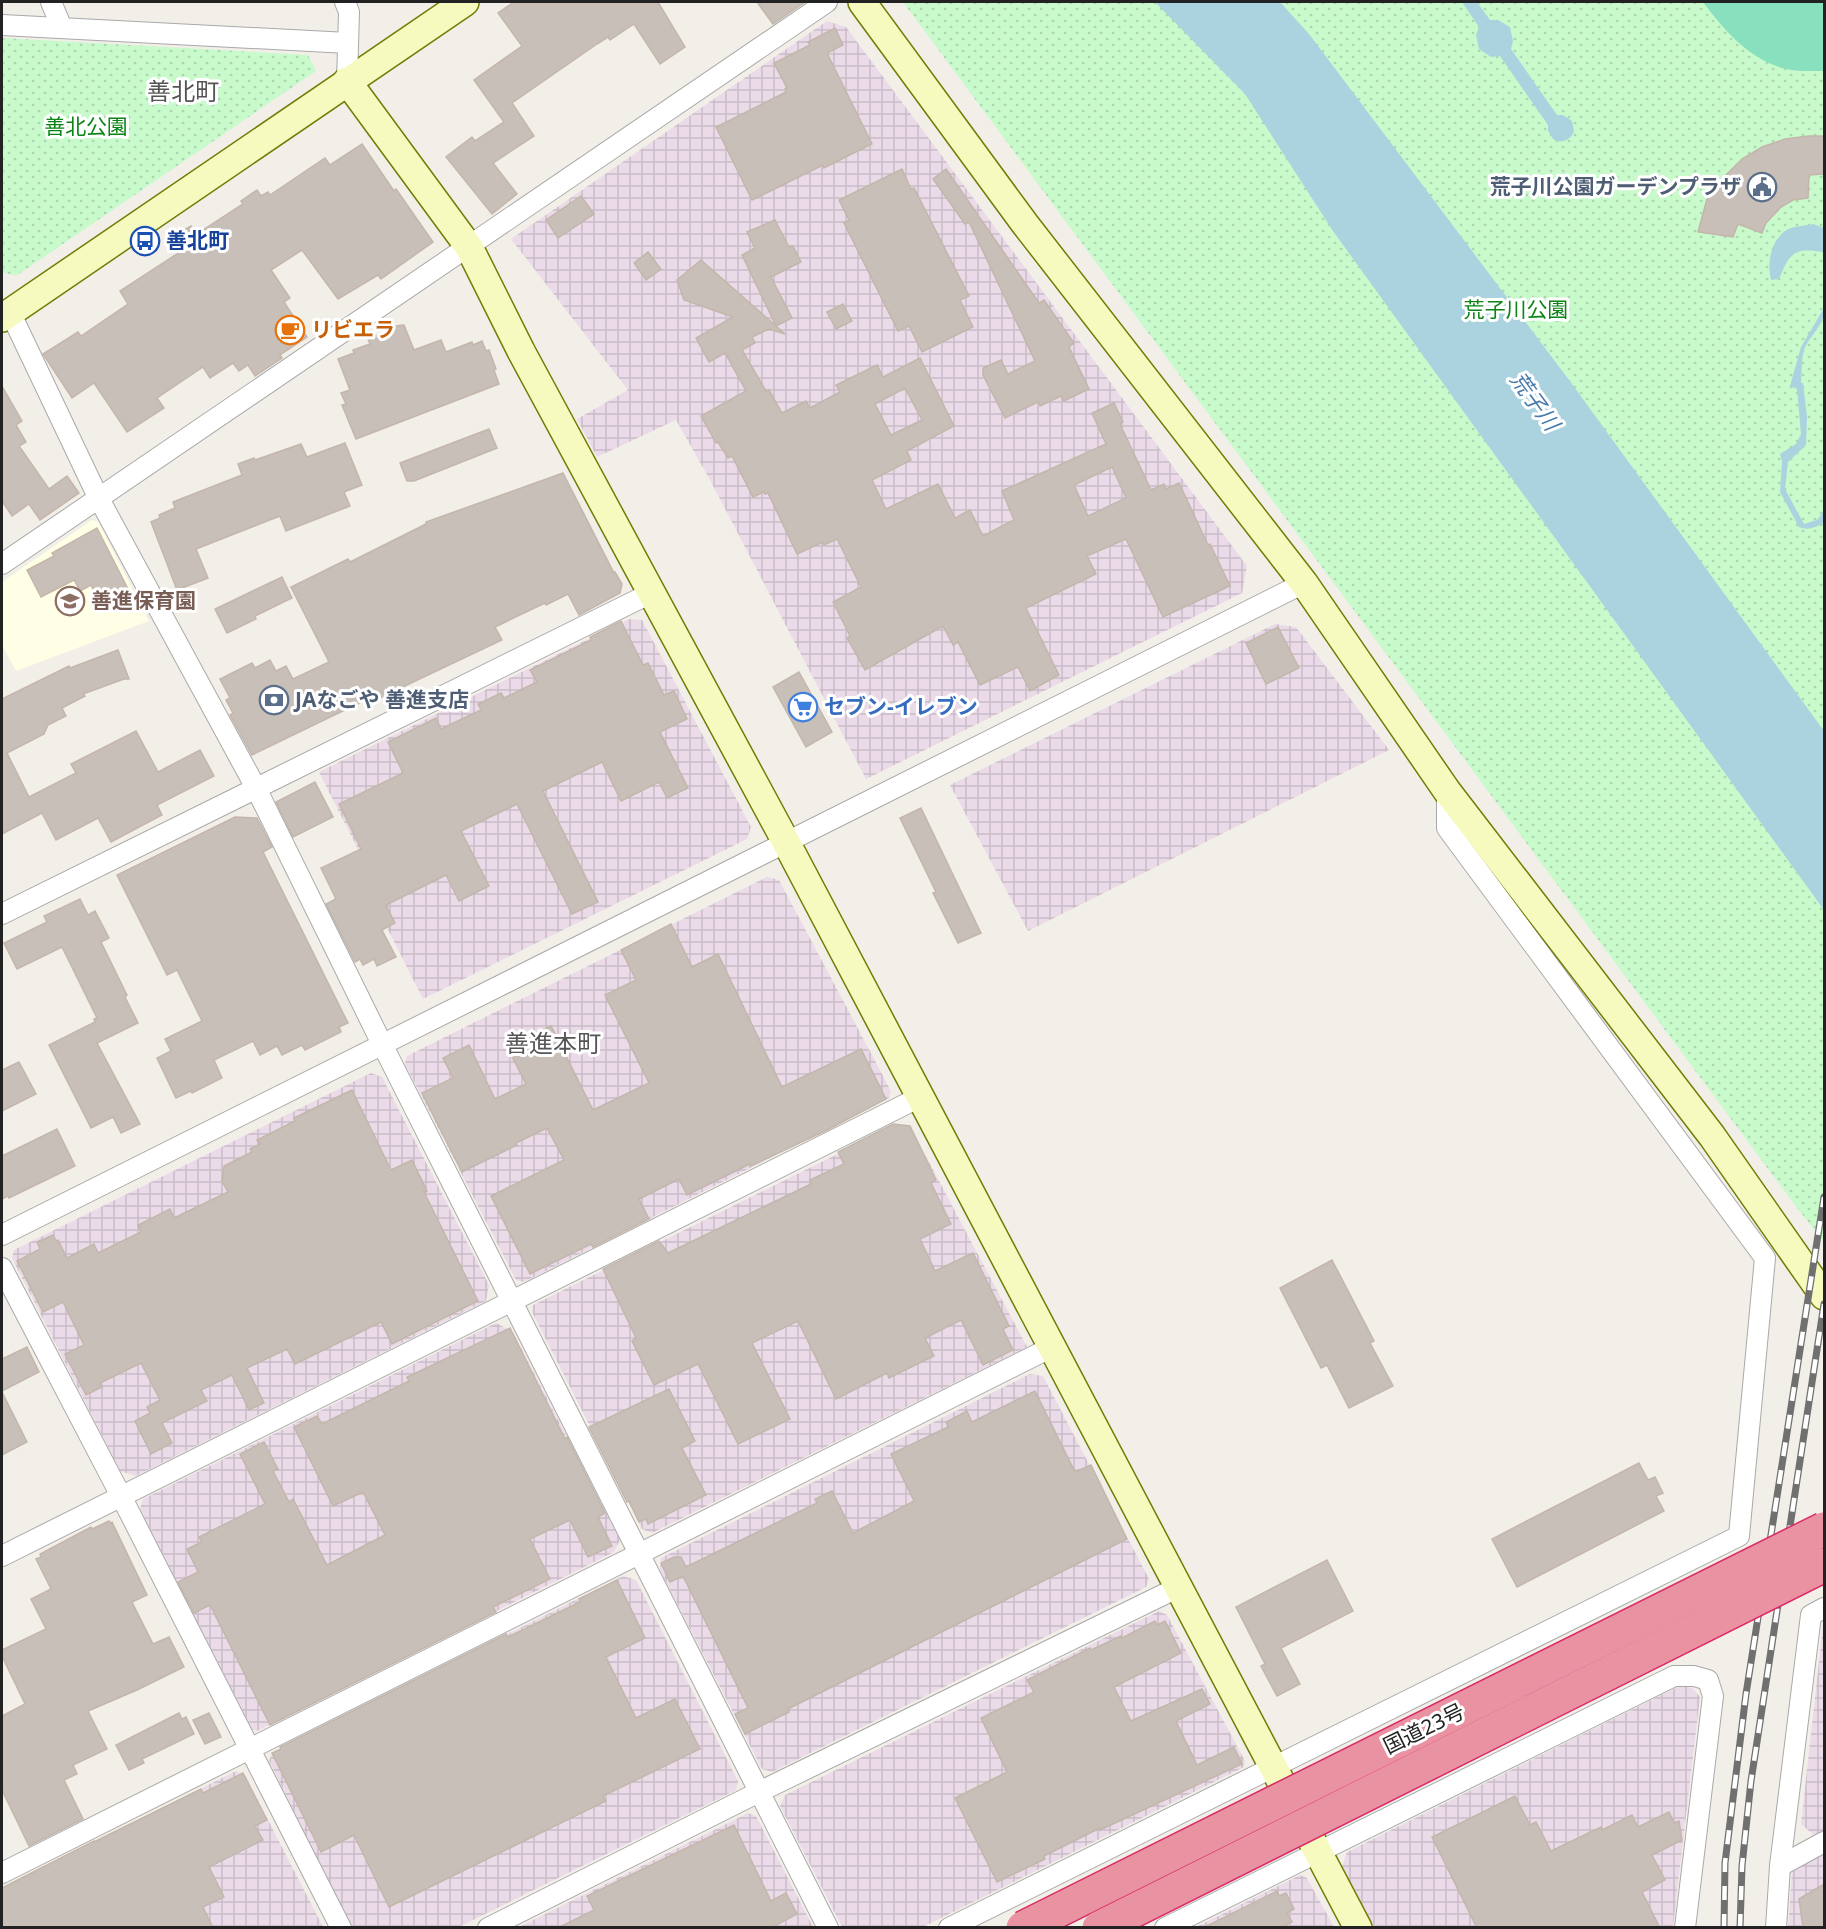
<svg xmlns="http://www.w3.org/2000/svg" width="1826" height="1929" viewBox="0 0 1826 1929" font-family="'Noto Sans','Noto Sans JP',sans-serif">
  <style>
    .industrial { fill: url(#industrial-grid) }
    .education { fill: #ffffe5 }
    .park { fill: url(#park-dots) }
    .pitch { fill: #88e0be }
    .water { fill: #aad3df }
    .building { fill: #c7bfb8; stroke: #c4b6ab; stroke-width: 1.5; fill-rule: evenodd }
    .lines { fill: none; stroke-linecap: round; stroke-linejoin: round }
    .street-casing { stroke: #a9a9a9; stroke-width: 22 }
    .secondary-casing { stroke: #707d05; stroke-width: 30 }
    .street { stroke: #fff; stroke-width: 20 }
    .secondary { stroke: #f7fabf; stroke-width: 27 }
    .rail-casing { stroke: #707070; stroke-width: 7 }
    .rail { stroke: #fff; stroke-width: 4.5; stroke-dasharray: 14; stroke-linecap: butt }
    .highway-bridge-casing { stroke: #dc2a67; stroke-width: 36; stroke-linecap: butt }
    .highway-bridge { stroke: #e892a2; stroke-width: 33 }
    .labels { text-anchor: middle; stroke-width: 6; stroke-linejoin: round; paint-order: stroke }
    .park-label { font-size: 21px; fill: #0c8416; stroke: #fff }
    .service-label { font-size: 21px; font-weight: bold; fill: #4e5e75; stroke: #fff; text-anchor: end }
    .transit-label { font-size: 21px; font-weight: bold; fill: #164399; stroke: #fff; text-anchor: start }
    .food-label { font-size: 21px; font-weight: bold; fill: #c56008; stroke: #fff; text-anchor: start }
    .education-label { font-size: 21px; font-weight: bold; fill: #785e54; stroke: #fff; text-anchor: start }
    .shop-label { font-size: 21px; font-weight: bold; fill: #366cbe; stroke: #fff; text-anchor: start }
    .street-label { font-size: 21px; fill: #222; stroke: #fff }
    .water-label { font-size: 22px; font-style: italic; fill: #4a7aab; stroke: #fff }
    .quarter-label { font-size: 24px; fill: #555; stroke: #fff }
  </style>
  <defs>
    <pattern id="industrial-grid" width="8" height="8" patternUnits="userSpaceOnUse" patternTransform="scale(1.5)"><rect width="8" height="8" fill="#ebdbe8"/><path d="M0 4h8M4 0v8" fill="none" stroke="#c9bcc7"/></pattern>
    <pattern id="park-dots" width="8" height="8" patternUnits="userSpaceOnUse" patternTransform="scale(1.5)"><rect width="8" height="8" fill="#c8facc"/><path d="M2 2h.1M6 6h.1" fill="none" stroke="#acd6af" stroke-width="1.8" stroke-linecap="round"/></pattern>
  </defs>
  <rect width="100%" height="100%" fill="#f2efe9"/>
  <g class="industrial">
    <path d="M827 21 846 27 1247 566 1242 593 866 779 710 480 676 420 597 457 577 419 628 390 511 239Z"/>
    <path d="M629 619 642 620 751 827 747 839 423 999 364 882 372 877 319 772Z"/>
    <path d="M1275 624 1296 627 1389 750 1028 931 950 785Z"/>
    <path d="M767 877 779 880 891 1091 889 1098 524 1282 516 1280 405 1064 407 1056Z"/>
    <path d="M371 1073 382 1077 489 1285 486 1301 136 1476 120 1471 12 1258 14 1250Z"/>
    <path d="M898 1124 910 1126 1027 1347 652 1533 642 1529 532 1312 533 1305Z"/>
    <path d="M496 1323 513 1332 620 1540 614 1552 257 1731 252 1729 140 1509 143 1499Z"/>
    <path d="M1030 1374 1043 1376 1149 1579 1146 1587 772 1772 762 1769 660 1570 661 1558Z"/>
    <path d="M623 1576 636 1580 738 1781 736 1790 459 1927 352 1928 269 1761 272 1753Z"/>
    <path d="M1159 1611 1167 1615 1245 1761 1244 1767 923 1927H842L780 1806 785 1795Z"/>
    <path d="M1824 1616V1832L1816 1837 1801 1824Z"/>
    <path d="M1681 1685 1692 1688 1700 1697 1673 1927H1374L1342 1867 1347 1852Z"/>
    <path d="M236 1771 245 1775 323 1927 2 1928V1888Z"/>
    <path d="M748 1813 756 1816 813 1927 517 1928Z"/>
    <path d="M1824 1851V1927L1788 1928 1792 1873 1801 1864Z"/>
    <path d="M1300 1875 1307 1878 1334 1927 1194 1928Z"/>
  </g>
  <path class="education" d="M92 520 98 522 149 621 16 671 2 645V582Z"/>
  <g class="park">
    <path d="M903 2H1824V1242L1797 1208Z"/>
    <path d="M2 38 308 55 316 71 16 276 2 272Z"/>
  </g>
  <path class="pitch" d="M1703 2H1824V71C1811 71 1795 72 1782 68 1747 57 1724 30 1703 2Z"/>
  <g class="water">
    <path d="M1155 2H1280L1309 34 1572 384 1824 731V910L1333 231 1245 94Z"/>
    <path d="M1462 2H1477L1490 20H1498L1510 27 1513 41 1511 49 1557 115H1563L1572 121 1574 131C1571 140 1563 143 1554 140L1548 131V125L1500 56 1491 57 1479 49 1476 35 1479 27Z"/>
    <path d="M1813 224 1824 228V252C1793 247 1790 253 1779 279L1771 280C1767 264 1770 242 1785 231 1792 226 1804 226 1813 224Z"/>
    <path d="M1824 308C1825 326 1810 334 1804 350 1801 360 1802 373 1801 383H1803L1807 417 1806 445 1788 462 1785 489 1804 524 1817 520 1824 511V523C1815 527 1809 531 1799 527L1780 492 1782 461 1780 454 1796 444 1801 434 1797 389 1790 386 1801 347Z"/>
  </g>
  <g class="building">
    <path d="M514 2H658L685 47 660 64 634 24 610 40 608 37 597 44 512 103 534 136 493 163 517 194 492 214 446 157 472 137 475 141 504 122 474 80 522 46 498 13Z"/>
    <path d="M757 2H805L773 24Z"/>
    <path d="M835 28 843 45 827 53 872 144 824 168 823 165 752 200 716 127 786 92 785 89 787 88 774 63 810 45 808 42Z"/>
    <path d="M1809 136H1824V153L1823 174 1809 175 1808 198 1793 200 1781 207 1766 223 1762 233 1738 224 1733 237 1698 232 1707 199 1724 177 1742 159 1762 147 1785 139Z"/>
    <path d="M362 144 394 191 396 189 433 242 381 279 378 275 338 299 302 250 271 270 290 298 284 302 307 337 280 355 282 358 255 376 248 365 239 371 233 363 210 378 203 367 157 398 164 408 127 432 94 383 72 398 43 354 78 332 81 336 128 304 120 291 186 248 177 234 191 226 197 234 243 204 241 201 257 190 261 196 268 192 270 195 325 158 330 165Z"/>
    <path d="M902 169 911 189 914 188 969 296 960 300 973 327 922 352 909 326 898 331 844 223 849 220 839 200Z"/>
    <path d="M946 169 1039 303 1044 300 1074 343 1069 347 1089 389 1064 401 1061 396 1040 406 1038 402 1005 418 983 375V368L1001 360 1008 374 1035 361 969 222 965 224 933 179Z"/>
    <path d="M581 196 594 214 558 238 546 220Z"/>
    <path d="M775 220 789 247 793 246 801 262 771 277 792 318 776 326 742 255 755 248 747 232Z"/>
    <path d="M648 252 661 269 646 280 634 263Z"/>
    <path d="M701 260 785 334 769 329 752 337 755 343 742 350 766 391 769 390 782 413 806 401 810 408 840 392 836 385 877 365 883 377 920 358 954 426 907 451 911 460 872 480 886 509 938 484 955 518 970 510 983 536 1014 520 1002 491 1106 444 1092 413 1114 403 1123 422 1120 424 1151 490 1164 484 1166 489 1179 483 1208 545 1210 544 1230 586 1163 617 1126 539 1087 556 1096 574 1026 608 1059 675 1030 691 1018 667 980 685 958 642 953 645 943 626 865 670 847 638 850 636 833 602 861 587 837 539 824 545 823 542 797 554 768 493 765 494 764 492 753 497 732 456 728 458 718 442 716 443 701 416 746 391 725 353 709 362 696 338 733 317 684 300 677 280ZM905 388 922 420 891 435 875 404ZM1112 467 1126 498 1088 516 1074 485Z"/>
    <path d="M843 304 852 321 836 329 827 312Z"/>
    <path d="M404 325 414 350 441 340 446 352 472 342 473 345 482 341 486 351 489 350 496 369 494 370 499 384 356 439 342 405 346 404 341 393 350 390 338 359 354 353 353 350 370 344 368 339 388 331 386 327Z"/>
    <path d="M2 386 22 421 16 425 26 442 19 446 49 489 67 476 79 493 40 520 29 504 12 516 2 501Z"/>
    <path d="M489 429 497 448 414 481H407L400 463Z"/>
    <path d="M345 443 362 485 344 492 350 506 286 531 280 516 196 549 208 578 177 590 151 522 160 518 159 515 175 508 173 502 242 475 238 464 254 458 255 460 301 444 307 457Z"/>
    <path d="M563 473 614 573 615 572 622 584 620 593 579 615 568 594 546 605 545 603 495 627 502 640 365 705 364 701 351 707 252 755 230 715 233 713 226 700 230 698 220 679 252 663 255 668 270 660 276 671 286 666 293 679 329 662 291 587 348 559 350 562 426 524V522Z"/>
    <path d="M97 528 129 591 101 605 91 585 80 591 74 580 41 597 27 570 54 556 52 553Z"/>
    <path d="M282 577 292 598 255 616 256 619 227 633 215 609Z"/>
    <path d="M621 621 643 665 648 663 664 695 674 691 687 719 660 732 688 788 667 798 659 782 621 801 602 762 543 791 598 902 572 914 517 804 461 831 489 886 459 901 446 875 386 905 395 923 382 930 396 957 377 966 374 959 363 965 360 959 355 962 326 904 336 899 321 868 361 849 339 804 403 773 388 742 436 718 441 729 481 710 478 704 501 693 504 698 537 682 530 670 591 640 590 637Z"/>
    <path d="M1278 627 1299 668 1266 684 1246 643Z"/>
    <path d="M118 650 129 679H124L83 694 85 696 62 708 66 716 48 725 44 734 7 753 29 797 76 773 71 764 136 731 158 772 200 750 214 776 157 805 162 815 111 842 98 818 56 840 42 813 2 834V699L69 666 70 668Z"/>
    <path d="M799 672 832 732 806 747 773 687Z"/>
    <path d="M315 782 333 817 293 837 276 802Z"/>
    <path d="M921 808 981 933 958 943 933 893 936 892 900 818Z"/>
    <path d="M235 817 257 818 272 847 263 852 348 1023 339 1027 341 1032 305 1050 302 1045 282 1055 277 1046 260 1055 253 1041 214 1060 222 1078 192 1093 191 1091 176 1098 157 1058 171 1051 165 1039 202 1021 177 970 167 975 117 875Z"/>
    <path d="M80 899 88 915 95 911 109 938 101 942 127 995 125 997 138 1023 97 1043 140 1124 121 1133 113 1117 91 1128 49 1045 95 1022 94 1019 97 1018 62 947 17 969 4 943 47 922 44 916Z"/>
    <path d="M671 924 692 967 718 954 782 1087 861 1049 886 1099 827 1130 751 1166 750 1164 687 1195 679 1179 639 1199 649 1219 593 1247 591 1244 530 1274 491 1196 564 1160 547 1128 516 1143 517 1145 462 1172 422 1093 453 1078 443 1058 469 1045 495 1099 526 1084 507 1047 551 1026 593 1110 649 1083 605 995 636 980 621 950Z"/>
    <path d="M19 1062 36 1094 2 1111V1070Z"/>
    <path d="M352 1090 391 1170 412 1160 427 1191 424 1192 478 1301 392 1344 381 1322 295 1364 287 1349 247 1368 264 1403 249 1410 232 1375 201 1390 207 1401 162 1423 172 1443 151 1454 135 1421 150 1413 147 1407 160 1400 141 1363 100 1383 102 1387 86 1395 65 1354 84 1345 63 1302 43 1312 17 1261 40 1249 37 1242 53 1235 56 1241 58 1240 67 1258 94 1244 98 1253 141 1232 138 1225 170 1209 174 1218 228 1192 222 1181 224 1166 252 1152 250 1149 260 1144 257 1140 295 1121 294 1118Z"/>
    <path d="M893 1124 910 1126 936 1180 931 1183 951 1224 920 1239 935 1271 973 1253 1009 1326 1003 1329 1013 1350 983 1365 961 1320 925 1338 934 1356 889 1378 887 1373 836 1399 798 1321 752 1343 790 1419 738 1444 698 1364 654 1385 632 1341 636 1338 603 1269 659 1241 668 1253 811 1184 810 1180 844 1164 838 1152Z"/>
    <path d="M57 1129 75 1166 9 1198 8 1196 2 1199V1156Z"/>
    <path d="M1332 1260 1374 1341 1370 1343 1393 1386 1349 1408 1327 1365 1321 1368 1280 1288Z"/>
    <path d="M510 1328 565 1439 567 1437 605 1513 598 1517 612 1546 588 1557 570 1520 530 1539 550 1579 493 1607 496 1612 270 1725 210 1605 194 1613 178 1582 198 1572 187 1549 202 1542 199 1537 265 1504 240 1454 264 1442 278 1469 273 1471 289 1502 293 1499 327 1565 385 1535 363 1492 333 1506 294 1427 317 1416 322 1424 409 1381 407 1377Z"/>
    <path d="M27 1347 39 1372 2 1391V1359Z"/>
    <path d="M669 1389 695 1441 682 1448 706 1495 648 1524 646 1519 639 1522 629 1501 627 1502 589 1427Z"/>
    <path d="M1035 1391 1075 1472 1091 1465 1127 1539 788 1709 789 1712 745 1734 735 1714 748 1708 683 1576 670 1582 661 1563 674 1557H681L686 1567 817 1503 815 1499 832 1491 853 1533 914 1501 891 1454 948 1427 946 1422 967 1411 972 1422Z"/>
    <path d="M2 1392 27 1442 2 1455Z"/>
    <path d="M1639 1463 1648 1480 1655 1477 1663 1493 1656 1496 1664 1511 1517 1587 1492 1539Z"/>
    <path d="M109 1521 110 1523 112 1522 147 1595 132 1602 153 1644 169 1637 184 1667 137 1690 88 1711 107 1749 73 1765 77 1774 64 1780 83 1819 29 1846 2 1790V1716L25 1704 2 1656V1650L46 1629 31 1599 51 1589 36 1559 41 1557 40 1554 91 1527 92 1529Z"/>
    <path d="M1327 1560 1353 1611 1281 1648 1300 1684 1277 1696 1261 1666 1265 1664 1236 1607Z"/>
    <path d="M617 1580 645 1638 606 1657 636 1718 675 1699 700 1749 603 1796 606 1801 389 1907 354 1835 321 1852 272 1753 281 1749 280 1747 506 1634 508 1637 580 1602 579 1599Z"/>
    <path d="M1155 1621 1157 1625 1165 1621 1181 1653 1114 1687 1131 1721 1202 1689 1210 1704 1176 1721 1197 1765 1234 1747 1242 1764 1100 1830V1828L1044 1856 1045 1859 997 1882 955 1798 1007 1772 981 1718 1034 1692 1027 1680 1090 1648 1091 1650 1121 1636 1122 1638Z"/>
    <path d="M179 1713 182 1719 186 1717 194 1734 142 1759 144 1763 129 1770 116 1745Z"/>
    <path d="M209 1713 221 1737 205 1744 193 1720Z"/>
    <path d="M243 1773 267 1820 255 1826 263 1840 209 1867 224 1897 203 1907 213 1928H2V1888L94 1841V1842L201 1789 203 1793Z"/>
    <path d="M1515 1796 1530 1825 1536 1822 1551 1851 1601 1827 1602 1830 1632 1815 1638 1827 1669 1812 1674 1823 1679 1821 1682 1840 1652 1855 1665 1880 1642 1892 1660 1928H1477L1432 1837Z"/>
    <path d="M734 1825 771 1901 786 1893 797 1914 771 1928H558L594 1910 587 1896Z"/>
    <path d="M1824 1884V1928H1803L1799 1899Z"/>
    <path d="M1277 1891 1279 1896 1286 1893 1294 1909 1287 1913 1292 1922 1280 1928H1203Z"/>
  </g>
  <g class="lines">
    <g class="street-casing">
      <g id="street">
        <path d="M51 2 62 28"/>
        <path d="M345 2 349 12 347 81"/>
        <path d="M2 25 348 43"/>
        <path d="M10 312 98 497 256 788 382 1044 828 1928"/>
        <path d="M2 564 827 2"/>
        <path d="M2 914 651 593"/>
        <path d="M2 1235 1304 583"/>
        <path d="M2 1268 121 1496 341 1928"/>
        <path d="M2 1556 920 1097"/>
        <path d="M1780 1866 1824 1842"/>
        <path d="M2 1873 1052 1347"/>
        <path d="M488 1928 759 1792 1179 1587"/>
        <path d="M949 1928 1739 1536 1765 1258 1447 828V791"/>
        <path d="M1165 1928 1674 1676H1694L1708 1680 1713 1696 1685 1928"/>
        <path d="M1776 1928 1780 1866 1811 1615 1824 1608"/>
      </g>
    </g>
    <g class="secondary-casing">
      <g id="secondary">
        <path d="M862 2 1025 224 1304 583 1447 791 1712 1136 1824 1296"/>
        <path d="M347 81 469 247 521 351 786 842 1358 1928"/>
        <path d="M2 318 465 2"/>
      </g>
    </g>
    <use href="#street" class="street"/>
    <use href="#secondary" class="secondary"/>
    <g class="rail-casing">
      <g id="rail">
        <path d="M1724 1928 1725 1863 1746 1694 1824 1197"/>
        <path d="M1740 1928 1742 1866 1751 1781 1824 1304"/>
      </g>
    </g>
    <use href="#rail" class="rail"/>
    <g class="highway-bridge-casing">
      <g id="highway-bridge">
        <path d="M1023 1928 1824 1529"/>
        <path d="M1099 1928 1824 1565"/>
      </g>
    </g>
    <use href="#highway-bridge" class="highway-bridge"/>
  </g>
  <defs>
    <g id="civic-ring" transform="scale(1.5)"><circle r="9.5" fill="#fff" stroke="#5c6f8a" stroke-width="1.5"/><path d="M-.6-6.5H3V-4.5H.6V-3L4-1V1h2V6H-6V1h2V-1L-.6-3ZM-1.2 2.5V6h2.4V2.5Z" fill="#5c6f8a"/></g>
    <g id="bus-ring" transform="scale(1.5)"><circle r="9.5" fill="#fff" stroke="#1a4fb4" stroke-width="1.5"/><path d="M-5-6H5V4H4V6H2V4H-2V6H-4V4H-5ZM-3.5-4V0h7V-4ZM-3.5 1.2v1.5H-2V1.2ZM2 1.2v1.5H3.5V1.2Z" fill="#1a4fb4"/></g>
    <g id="cafe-ring" transform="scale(1.5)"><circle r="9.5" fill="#fff" stroke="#e8710a" stroke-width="1.5"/><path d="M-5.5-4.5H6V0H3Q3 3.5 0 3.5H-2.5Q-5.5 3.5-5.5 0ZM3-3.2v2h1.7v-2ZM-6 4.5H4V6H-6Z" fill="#e8710a"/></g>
    <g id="school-ring" transform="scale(1.5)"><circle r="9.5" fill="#fff" stroke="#8d6e63" stroke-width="1.5"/><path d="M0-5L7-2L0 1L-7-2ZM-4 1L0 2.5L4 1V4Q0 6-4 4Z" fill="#8d6e63"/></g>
    <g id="bank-ring" transform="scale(1.5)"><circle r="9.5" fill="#fff" stroke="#5c6f8a" stroke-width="1.5"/><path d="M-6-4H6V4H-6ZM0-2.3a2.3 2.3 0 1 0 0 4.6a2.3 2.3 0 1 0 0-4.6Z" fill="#5c6f8a"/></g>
    <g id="supermarket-ring" transform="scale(1.5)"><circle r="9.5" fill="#fff" stroke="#3f7fe0" stroke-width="1.5"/><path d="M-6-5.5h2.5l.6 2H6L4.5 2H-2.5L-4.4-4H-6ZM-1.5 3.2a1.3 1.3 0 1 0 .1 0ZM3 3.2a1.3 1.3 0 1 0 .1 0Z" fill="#3f7fe0"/></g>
  </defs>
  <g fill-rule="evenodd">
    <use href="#civic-ring" x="1762" y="187"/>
    <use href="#bus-ring" x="145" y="241"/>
    <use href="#cafe-ring" x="290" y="330"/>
    <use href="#school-ring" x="70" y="601"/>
    <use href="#bank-ring" x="274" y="700"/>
    <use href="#supermarket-ring" x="803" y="707"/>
  </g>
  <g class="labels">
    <g class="park-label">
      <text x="86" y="134">善北公園</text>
      <text x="1516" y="317">荒子川公園</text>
    </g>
    <g class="service-label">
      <text x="1741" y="194">荒子川公園ガーデンプラザ</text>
      <text x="295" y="707" text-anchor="start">JAなごや 善進支店</text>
    </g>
    <g class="transit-label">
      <text x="166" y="248">善北町</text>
    </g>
    <g class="food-label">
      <text x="311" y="337">リビエラ</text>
    </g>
    <g class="education-label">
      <text x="91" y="608">善進保育園</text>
    </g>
    <g class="shop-label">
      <text x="824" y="714">セブン-イレブン</text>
    </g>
    <g class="street-label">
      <text transform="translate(1424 1729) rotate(-26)" y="7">国道23号</text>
    </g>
    <g class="water-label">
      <text transform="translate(1535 401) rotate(54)" y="8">荒子川</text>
    </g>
    <g class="quarter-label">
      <text x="183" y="100">善北町</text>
      <text x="553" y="1052">善進本町</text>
    </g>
  </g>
  <rect width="1826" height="1929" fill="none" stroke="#222222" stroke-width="6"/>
</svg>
